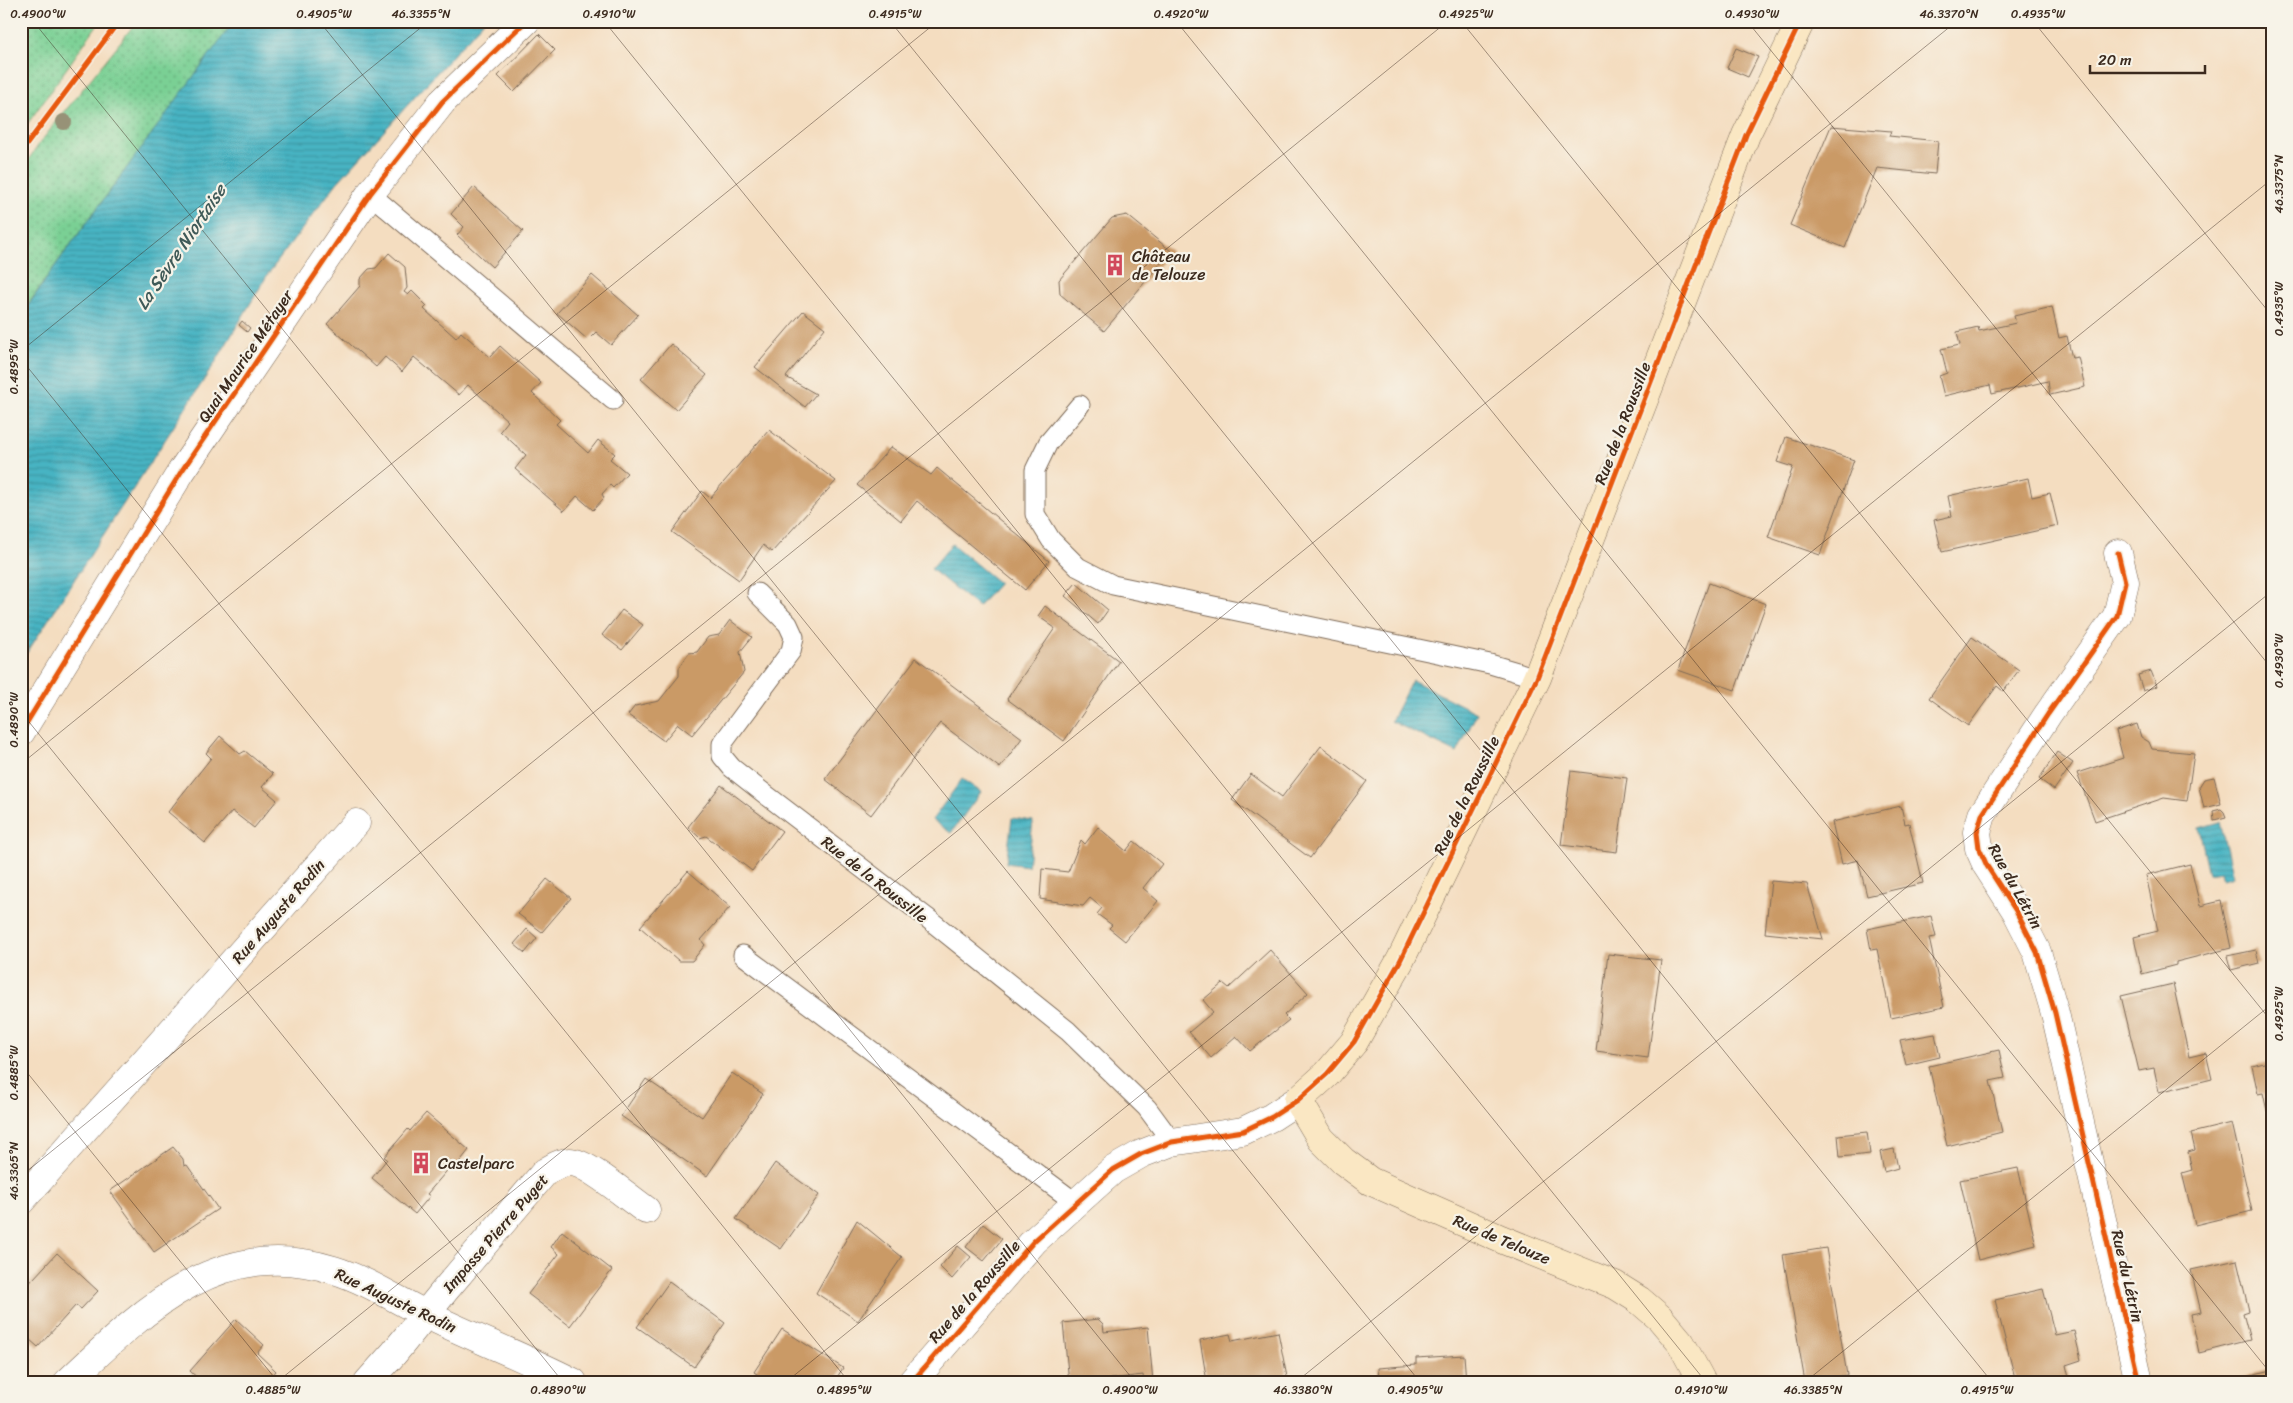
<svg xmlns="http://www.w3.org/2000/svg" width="2293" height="1403" viewBox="0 0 2293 1403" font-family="Sriracha,sans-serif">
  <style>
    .green { fill: url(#green-dots); stroke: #5a7d59 }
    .water { fill: url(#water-rules); stroke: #416f70 }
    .building { fill: #ca9a66 }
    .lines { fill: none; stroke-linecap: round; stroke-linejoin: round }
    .lane-casing { stroke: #7c6957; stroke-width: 21 }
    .street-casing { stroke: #7c6957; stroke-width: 29 }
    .secondary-casing { stroke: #7c6957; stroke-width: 29 }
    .lane { stroke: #fff; stroke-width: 19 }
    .street { stroke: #fff; stroke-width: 28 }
    .secondary { stroke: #fae7c3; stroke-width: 28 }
    .cycleway-casing { stroke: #f7f3e8; stroke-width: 8 }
    .cycleway { stroke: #e8590c; stroke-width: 5 }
    .tree { fill: #979277 }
    .ticks { fill: none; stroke: #3b2a1e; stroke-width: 1; stroke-opacity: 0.45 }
    .labels { text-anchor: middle; stroke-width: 4.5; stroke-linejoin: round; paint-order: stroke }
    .poi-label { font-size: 16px; fill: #3b2a1e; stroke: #f7f3e8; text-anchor: start }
    .street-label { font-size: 16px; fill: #3b2a1e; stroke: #f7f3e8 }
    .water-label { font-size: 18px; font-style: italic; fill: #3f5a58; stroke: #f7f3e8 }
    .neatline { fill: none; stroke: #3b2a1e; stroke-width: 2 }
    .ticks-label { font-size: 12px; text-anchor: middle; fill: #3b2a1e }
  </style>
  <defs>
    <pattern id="green-dots" width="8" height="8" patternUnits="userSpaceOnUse" patternTransform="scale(1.25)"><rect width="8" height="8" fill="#7ad094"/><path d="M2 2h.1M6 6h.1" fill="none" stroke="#65a978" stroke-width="1.8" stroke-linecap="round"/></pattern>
    <pattern id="water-rules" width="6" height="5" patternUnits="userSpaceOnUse" patternTransform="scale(1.25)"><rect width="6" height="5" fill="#47b4c3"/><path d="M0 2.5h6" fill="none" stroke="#3c939e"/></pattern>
  </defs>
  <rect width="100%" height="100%" fill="#f7f3e8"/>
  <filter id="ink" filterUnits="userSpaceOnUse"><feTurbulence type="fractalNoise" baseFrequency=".02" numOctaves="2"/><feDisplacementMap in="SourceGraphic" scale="10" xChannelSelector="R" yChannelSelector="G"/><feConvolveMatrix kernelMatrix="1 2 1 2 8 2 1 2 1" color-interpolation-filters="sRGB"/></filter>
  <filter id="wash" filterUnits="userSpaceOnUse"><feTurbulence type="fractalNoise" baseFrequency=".0096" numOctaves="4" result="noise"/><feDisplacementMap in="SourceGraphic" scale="20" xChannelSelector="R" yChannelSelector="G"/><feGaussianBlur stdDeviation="1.12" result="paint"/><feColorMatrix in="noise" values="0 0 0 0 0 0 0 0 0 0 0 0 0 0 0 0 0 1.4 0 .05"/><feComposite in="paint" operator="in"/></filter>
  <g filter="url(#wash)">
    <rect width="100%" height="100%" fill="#f4ddc0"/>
    <g class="green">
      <path d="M21 21H100L21 133Z"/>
      <path d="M137 21H235L54 267 21 315V170L42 140Z"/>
    </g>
    <g class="water">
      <path d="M234 21H484L337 183 268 274 215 363 21 662V316L55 266Z"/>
      <path d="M952 544 999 583 978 607 931 569Z"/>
      <path d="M1412 680 1477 713 1457 753 1391 721Z"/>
      <path d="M962 779 981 792 951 833 932 820Z"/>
      <path d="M1012 818 1033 821 1028 866 1006 863Z"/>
      <path d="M2220 822 2233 877 2222 880 2220 872 2209 874 2199 828Z"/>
    </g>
    <g id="blocks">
      <g class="building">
        <path d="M539 34 555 50 514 92 498 76Z"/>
        <path d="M1736 48 1758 57 1748 77 1727 68Z"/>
        <path d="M1831 126 1891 131 1889 136 1938 141 1935 174 1877 168 1845 248 1790 225Z"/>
        <path d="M474 187 523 231 492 267 457 235 464 227 451 214Z"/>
        <path d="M1127 215 1171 251 1104 331 1060 294 1059 280 1112 218Z"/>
        <path d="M389 253 405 267 407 288 404 292 408 295 412 291 427 306 424 309 437 321 456 338 461 332 490 357 500 346 541 383 532 393 560 420 556 424 588 453 598 440 615 454 610 459 627 473 613 488 610 485 602 494 604 498 593 510 577 496 564 511 515 469 526 455 500 431 508 421 468 385 459 395 414 357 402 372 385 357 376 367 327 324 360 286V279L369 269 376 268Z"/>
        <path d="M592 275 638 315 611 345 596 332 588 340 557 313Z"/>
        <path d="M2052 307 2059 338 2067 336 2072 358 2078 357 2085 387 2050 395 2048 381 1992 394 1990 385 1944 396 1939 376 1947 373 1941 349 1960 345 1957 332 1978 327 1979 331 2016 323 2014 316Z"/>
        <path d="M803 311 825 328 786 377 816 394 805 407 755 367Z"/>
        <path d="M242 321 250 328 247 332 239 325Z"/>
        <path d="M671 344 707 375 676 410 641 379Z"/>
        <path d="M769 430 836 481 772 552 763 545 739 580 672 532 702 491 710 498Z"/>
        <path d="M1786 437 1854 460 1820 555 1768 537 1793 467 1777 462Z"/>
        <path d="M891 447 931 475 937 468 1049 561 1025 590 917 501 901 521 857 485Z"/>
        <path d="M2028 478 2032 497 2050 493 2058 526 1942 552 1934 520 1952 516 1948 496Z"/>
        <path d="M1076 583 1108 610 1098 624 1065 596Z"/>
        <path d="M1709 583 1766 604 1735 690 1678 670Z"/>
        <path d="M1045 606 1119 661 1064 741 1007 699 1055 628 1038 616Z"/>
        <path d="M622 610 643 625 622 650 602 635Z"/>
        <path d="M730 620 752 637 740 652 744 672 692 735 678 724 664 741 628 715 635 706 659 701 679 676V668L689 653 697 652 708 637 719 635Z"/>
        <path d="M1972 637 2019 670 2003 691 1997 686 1968 726 1929 698Z"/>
        <path d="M916 658 1022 738 1000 768 940 723 871 815 825 779Z"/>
        <path d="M2151 671 2157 686 2143 691 2138 675Z"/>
        <path d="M2137 724 2141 737 2149 742 2152 749 2194 753 2187 801 2164 798 2095 821 2077 773 2123 758 2116 731Z"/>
        <path d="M220 736 240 754 245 751 273 774 262 787 277 800 254 828 232 811 205 843 168 812 211 758 206 753Z"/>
        <path d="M1321 746 1367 781 1310 858 1232 800 1251 774 1282 797Z"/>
        <path d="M2057 752 2073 763 2054 790 2039 779Z"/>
        <path d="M1571 771 1627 778 1617 852 1561 845Z"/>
        <path d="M2214 777 2221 804 2204 808 2199 787 2204 779Z"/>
        <path d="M721 785 782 831 752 871 706 836 700 838 688 827Z"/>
        <path d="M1901 806 1905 824 1909 823 1923 883 1867 896 1858 860 1842 864 1832 822Z"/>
        <path d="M2221 809 2224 812 2226 817 2214 820 2213 811Z"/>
        <path d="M1098 827 1126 851 1134 841 1162 864 1143 888 1158 901 1125 941 1109 928 1112 925 1097 914 1102 908 1090 898 1083 906 1040 899 1042 869 1068 872 1081 840 1085 844Z"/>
        <path d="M2190 864 2200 906 2221 901 2231 948 2176 962V965L2142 974 2134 937 2158 931 2146 875Z"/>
        <path d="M688 871 730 907 701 940 705 945 692 961H679L640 927Z"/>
        <path d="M547 879 571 898 542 932 518 914Z"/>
        <path d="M1771 881 1807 884 1823 939 1765 933Z"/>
        <path d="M1931 916 1936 937 1929 938 1944 1007 1891 1018 1877 949 1871 950 1867 929Z"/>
        <path d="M527 929 537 938 525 953 514 944Z"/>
        <path d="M1270 950 1308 993 1284 1015 1289 1020 1250 1051 1236 1036 1211 1058 1189 1032 1213 1012 1203 1000 1223 983 1229 988Z"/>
        <path d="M2256 950 2259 963 2231 970 2227 956Z"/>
        <path d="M1608 954 1661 960 1648 1058 1596 1051Z"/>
        <path d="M2173 984 2189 1057 2206 1053 2212 1079 2159 1092 2154 1068 2139 1071 2121 996Z"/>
        <path d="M1935 1034 1940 1057 1906 1065 1900 1040Z"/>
        <path d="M1999 1050 2005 1078 1990 1081 2002 1132 1947 1146 1929 1066Z"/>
        <path d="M2272 1061V1109L2267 1111 2263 1093 2258 1094 2252 1066Z"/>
        <path d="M732 1073 763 1094 707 1176 621 1116 646 1079 702 1117Z"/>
        <path d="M426 1113 469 1150 454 1169 451 1166 427 1194 430 1196 415 1214 372 1178 387 1159 384 1157 408 1129 410 1131Z"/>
        <path d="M2232 1123 2252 1211 2195 1225 2182 1173 2192 1170 2188 1152 2195 1150 2191 1133Z"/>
        <path d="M1867 1132 1870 1154 1840 1157 1838 1135Z"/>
        <path d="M173 1147 183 1159 184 1166 187 1165 218 1209 154 1252 110 1191Z"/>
        <path d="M1894 1149 1898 1168 1884 1172 1880 1152Z"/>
        <path d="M775 1163 819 1195 781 1249 736 1219Z"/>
        <path d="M2018 1168 2036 1245 1978 1260 1960 1180Z"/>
        <path d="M857 1220 902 1257 858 1321 816 1293Z"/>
        <path d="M983 1224 1002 1239 984 1261 966 1247Z"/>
        <path d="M562 1231 612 1270 570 1326 528 1294 559 1254 551 1247Z"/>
        <path d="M958 1246 971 1257 952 1279 940 1267Z"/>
        <path d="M1826 1248 1847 1375 1805 1382 1783 1255Z"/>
        <path d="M57 1253 98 1291 81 1309 76 1305 38 1347 21 1332V1292Z"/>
        <path d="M2237 1260 2249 1311 2243 1313 2250 1340 2199 1353 2191 1314 2201 1312 2191 1270Z"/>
        <path d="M669 1282 725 1323 694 1367 637 1327Z"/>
        <path d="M2043 1289 2055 1335 2074 1331 2081 1360 2066 1365 2070 1382H2016L1995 1300Z"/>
        <path d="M236 1319 264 1345 257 1353 276 1371 267 1382H202L190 1371Z"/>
        <path d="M1098 1319 1103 1324 1104 1332 1148 1327 1153 1382H1144L1143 1375 1110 1379 1111 1382H1069L1063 1323Z"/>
        <path d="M782 1329 843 1368 834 1382H768L754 1372Z"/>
        <path d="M1278 1332 1288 1382H1207L1200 1340 1230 1334 1232 1341Z"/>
        <path d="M1464 1355 1466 1382H1379L1378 1368 1416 1365V1358Z"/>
        <path d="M2272 1370V1382H2225V1381Z"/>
      </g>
    </g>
  </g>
  <g filter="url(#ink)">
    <use href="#blocks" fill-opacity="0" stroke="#7c6957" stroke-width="1"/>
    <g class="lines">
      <g class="lane-casing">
        <g id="lane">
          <path d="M370 194 613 400"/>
          <path d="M1080 405 1048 443 1035 470V514L1051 540 1078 567 1113 585 1490 664 1537 678"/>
          <path d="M757 593 788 624 794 637 791 651 722 744V756L732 768 765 794 926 917 1068 1031 1147 1108 1172 1142"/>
          <path d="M743 955 1076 1203"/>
        </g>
      </g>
      <g class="street-casing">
        <g id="street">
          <path d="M2118 553 2125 582 2117 616 2048 714 1982 815 1977 832 1979 848 1987 866 2016 911 2037 952 2055 1013 2139 1382"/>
          <path d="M21 732 181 472 370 194 442 102 526 21"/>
          <path d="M21 1201 356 823"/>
          <path d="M68 1382C144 1310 220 1234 334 1270 366 1280 395 1299 425 1314 474 1338 524 1357 573 1382"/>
          <path d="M368 1382 394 1353 446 1289 545 1172C552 1168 560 1162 570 1162 587 1162 630 1199 646 1210"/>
          <path d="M912 1382 1034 1241 1113 1170 1141 1154 1172 1142 1243 1131 1272 1117 1298 1100"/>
        </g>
      </g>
      <g class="secondary-casing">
        <path id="secondary" d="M1702 1382 1681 1343 1660 1318 1639 1300 1615 1285 1501 1239 1370 1181 1343 1161 1321 1139 1298 1100 1327 1074 1354 1042 1400 961 1537 678 1746 135 1801 21"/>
      </g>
      <use href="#lane" class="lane"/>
      <use href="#street" class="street"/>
      <use href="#secondary" class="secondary"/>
      <g class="cycleway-casing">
        <g id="cycleway">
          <path d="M21 152 119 21"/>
          <path d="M2118 553 2125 582 2117 616 2048 714 1982 815 1977 832 1979 848 1987 866 2016 911 2037 952 2055 1013 2139 1382"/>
          <path d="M21 732 181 472 370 194 442 102 526 21"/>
          <path d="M912 1382 1034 1241 1113 1170 1141 1154 1172 1142 1243 1131 1272 1117 1298 1100 1327 1074 1354 1042 1400 961 1537 678 1746 135 1801 21"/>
        </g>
      </g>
      <use href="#cycleway" class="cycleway"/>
    </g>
    <circle class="tree" cx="64" cy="122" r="8"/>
  </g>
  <path class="ticks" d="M33 21 1135 1382M319 21 1420 1382M604 21 1706 1382M890 21 1992 1382M1176 21 2272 1375M1461 21 2272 1022M1747 21 2272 669M2033 21 2272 316M21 351 429 21M21 359 849 1382M21 712 563 1382M21 764 938 21M21 1065 278 1382M21 1176 1448 21M277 1382 1957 21M786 1382 2272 179M1296 1382 2272 591M1805 1382 2272 1004"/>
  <defs>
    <g id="building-bare" transform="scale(1.725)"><path d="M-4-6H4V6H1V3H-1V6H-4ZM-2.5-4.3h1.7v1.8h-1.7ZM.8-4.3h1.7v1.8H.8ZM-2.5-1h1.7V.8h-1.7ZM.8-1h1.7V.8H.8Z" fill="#d1495b" stroke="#f7f3e8" stroke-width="2.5" paint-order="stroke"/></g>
  </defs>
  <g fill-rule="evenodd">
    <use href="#building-bare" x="1115" y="265"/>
    <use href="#building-bare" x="421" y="1163"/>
  </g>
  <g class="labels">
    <g class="poi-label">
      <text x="1132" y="262">Château<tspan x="1132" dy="18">de Telouze</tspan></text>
      <text x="438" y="1169">Castelparc</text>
    </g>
    <g class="street-label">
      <text transform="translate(245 356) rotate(-56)" y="6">Quai Maurice Métayer</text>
      <text transform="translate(1622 423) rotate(-69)" y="6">Rue de la Roussille</text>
      <text transform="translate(1466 795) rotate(-64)" y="6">Rue de la Roussille</text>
      <text transform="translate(875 879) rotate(38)" y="6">Rue de la Roussille</text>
      <text transform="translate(2016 886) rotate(61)" y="6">Rue du Létrin</text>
      <text transform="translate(278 911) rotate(-49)" y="6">Rue Auguste Rodin</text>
      <text transform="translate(495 1233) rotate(-49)" y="6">Impasse Pierre Puget</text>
      <text transform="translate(1502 1239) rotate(23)" y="6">Rue de Telouze</text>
      <text transform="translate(2128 1276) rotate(77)" y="6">Rue du Létrin</text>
      <text transform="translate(974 1291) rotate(-49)" y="6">Rue de la Roussille</text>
      <text transform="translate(396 1300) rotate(25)" y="6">Rue Auguste Rodin</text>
    </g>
    <g class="water-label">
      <text transform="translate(181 247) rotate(-56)" y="6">La Sèvre Niortaise</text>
    </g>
  </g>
  <rect width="2293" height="1403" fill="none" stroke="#f7f3e8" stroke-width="55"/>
  <path d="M2090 65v8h115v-8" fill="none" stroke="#3b2a1e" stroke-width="2.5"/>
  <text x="2098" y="65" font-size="15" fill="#3b2a1e" stroke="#f7f3e8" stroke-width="4" paint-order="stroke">20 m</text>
  <rect x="28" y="28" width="2238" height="1348" class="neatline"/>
  <g class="ticks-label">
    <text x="38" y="18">0.4900°W</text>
    <text x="324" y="18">0.4905°W</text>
    <text x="421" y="18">46.3355°N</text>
    <text x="609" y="18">0.4910°W</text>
    <text x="895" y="18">0.4915°W</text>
    <text x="1181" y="18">0.4920°W</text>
    <text x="1466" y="18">0.4925°W</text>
    <text x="1752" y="18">0.4930°W</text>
    <text x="1949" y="18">46.3370°N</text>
    <text x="2038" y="18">0.4935°W</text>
    <text transform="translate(2279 184) rotate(-90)" y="4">46.3375°N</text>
    <text transform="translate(2279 309) rotate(-90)" y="4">0.4935°W</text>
    <text transform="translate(14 367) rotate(-90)" y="4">0.4895°W</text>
    <text transform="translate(2279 661) rotate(-90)" y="4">0.4930°W</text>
    <text transform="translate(14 720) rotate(-90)" y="4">0.4890°W</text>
    <text transform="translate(2279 1014) rotate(-90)" y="4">0.4925°W</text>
    <text transform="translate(14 1073) rotate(-90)" y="4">0.4885°W</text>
    <text transform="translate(14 1171) rotate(-90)" y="4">46.3365°N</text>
    <text x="273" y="1394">0.4885°W</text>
    <text x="558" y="1394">0.4890°W</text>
    <text x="844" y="1394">0.4895°W</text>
    <text x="1130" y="1394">0.4900°W</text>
    <text x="1303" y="1394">46.3380°N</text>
    <text x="1415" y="1394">0.4905°W</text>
    <text x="1701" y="1394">0.4910°W</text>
    <text x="1813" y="1394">46.3385°N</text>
    <text x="1987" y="1394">0.4915°W</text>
  </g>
</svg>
